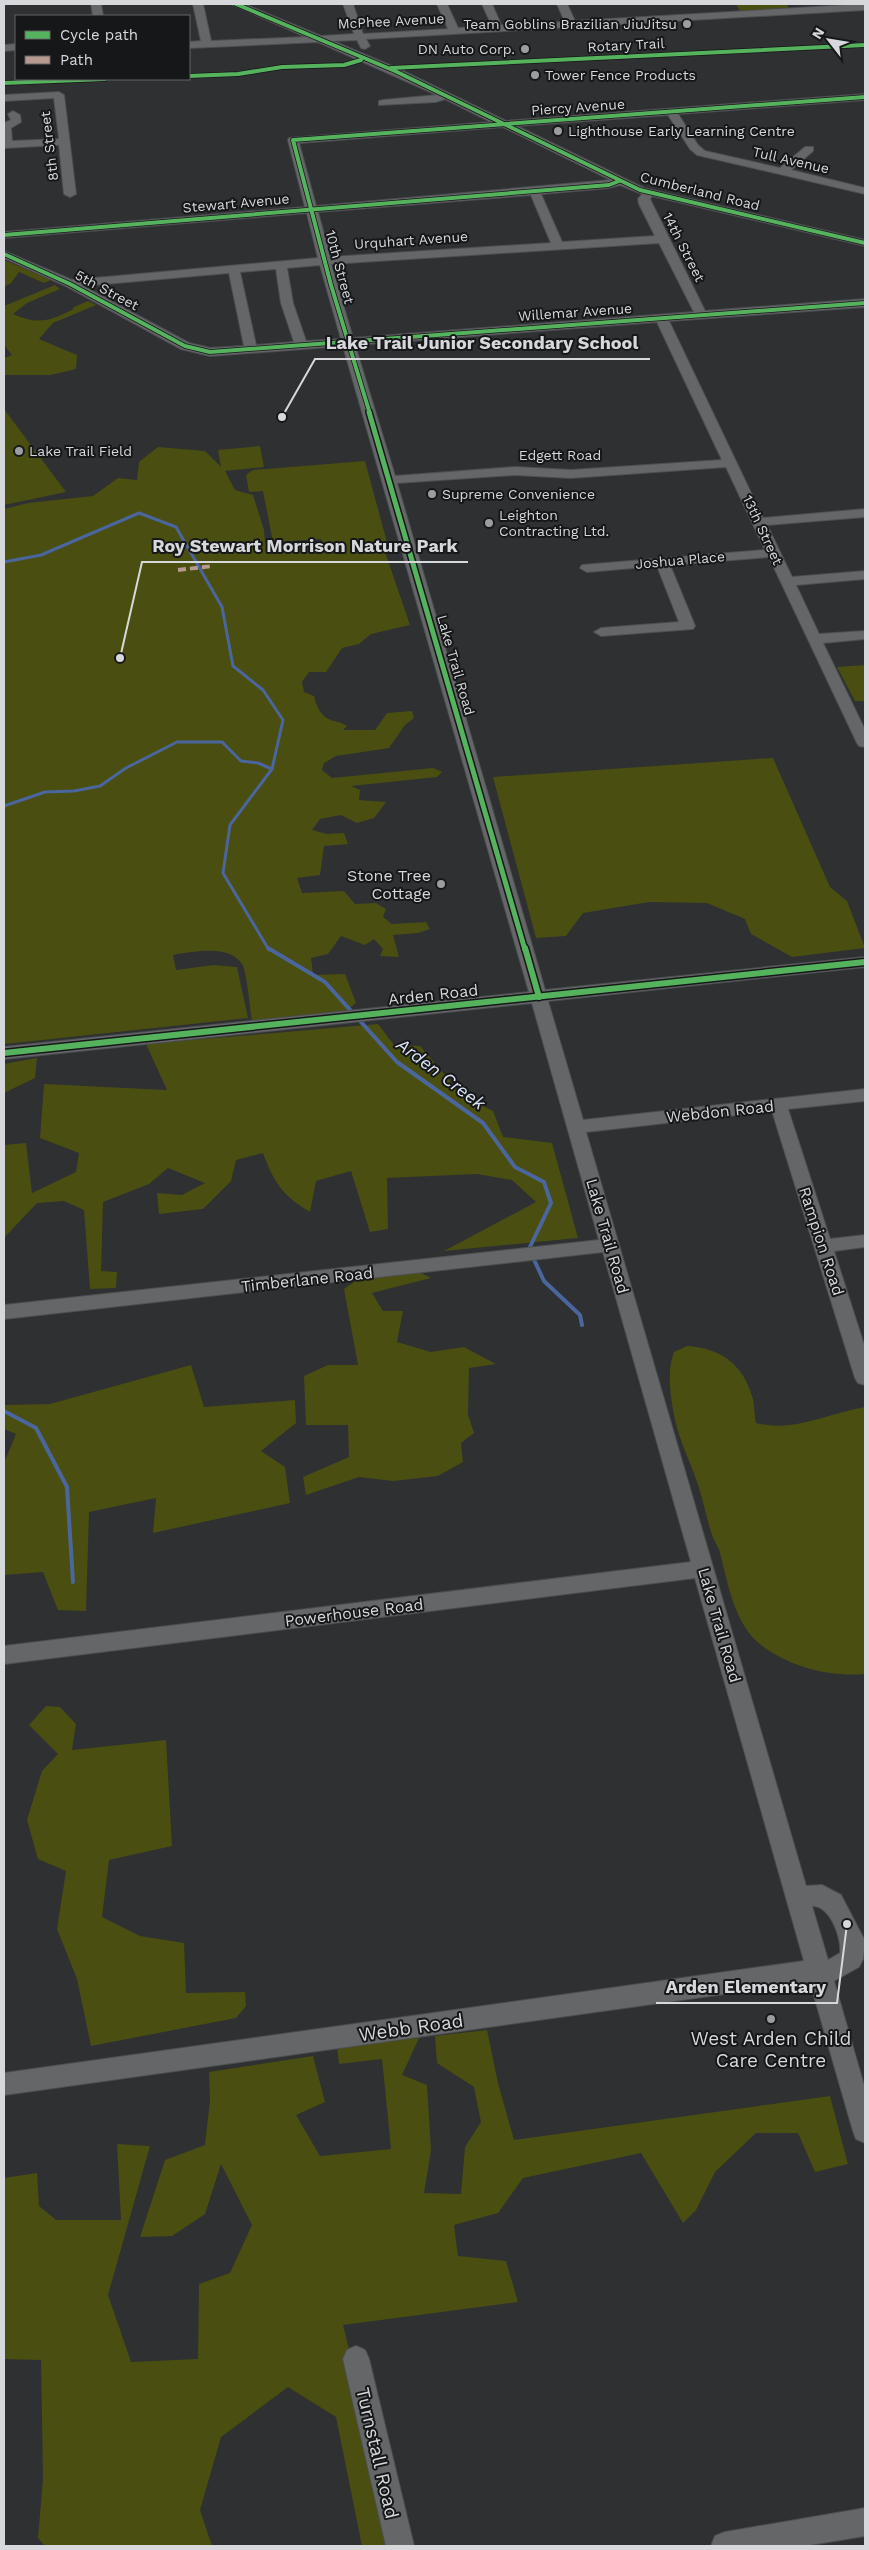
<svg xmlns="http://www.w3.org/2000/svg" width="869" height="2550" viewBox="0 0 869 2550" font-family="'Work Sans',sans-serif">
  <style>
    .green { fill: #4a4e11 }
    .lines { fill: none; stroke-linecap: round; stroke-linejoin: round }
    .stream-far1 { stroke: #4b669d; stroke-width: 3 }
    .stream { stroke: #4b669d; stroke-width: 4 }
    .minor-casing { stroke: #4c4e50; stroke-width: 2 }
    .minor { fill: #646668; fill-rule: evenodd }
    .quiet { stroke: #b69a8f; stroke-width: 4; stroke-dasharray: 8 4; stroke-linecap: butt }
    .cycleway-far2-casing { stroke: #161719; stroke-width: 5.5 }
    .cycleway-far1-casing { stroke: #161719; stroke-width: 8 }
    .cycleway-casing { stroke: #161719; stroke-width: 9 }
    .cycleway-far2 { stroke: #56b35d; stroke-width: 4 }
    .cycleway-far1 { stroke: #56b35d; stroke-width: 5 }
    .cycleway { stroke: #56b35d; stroke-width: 6 }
    .poi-dot { fill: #9b9da0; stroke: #161719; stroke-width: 2 }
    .labels { text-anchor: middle; stroke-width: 4; stroke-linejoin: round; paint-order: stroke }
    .far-street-label { font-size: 14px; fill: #d6d8db; stroke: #161719 }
    .far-poi-label { font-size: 14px; fill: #d6d8db; stroke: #161719; text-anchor: start }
    .poi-label { font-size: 16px; fill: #d6d8db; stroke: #161719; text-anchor: end }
    .street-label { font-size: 16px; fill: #d6d8db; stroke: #161719 }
    .water-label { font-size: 18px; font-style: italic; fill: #dbe4f6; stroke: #161719 }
    .near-street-label { font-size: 19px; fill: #d6d8db; stroke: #161719 }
    .near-poi-label { font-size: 19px; fill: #d6d8db; stroke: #161719 }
    .leader { fill: none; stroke: #d6d8db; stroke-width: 2 }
    .callout-dot { fill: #d6d8db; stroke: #161719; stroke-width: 2 }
    .callout-label { font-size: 18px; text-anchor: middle; font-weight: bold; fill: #d6d8db; stroke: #161719; stroke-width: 4; stroke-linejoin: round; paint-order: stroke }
  </style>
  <rect width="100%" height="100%" fill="#2e3032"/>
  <g class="green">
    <path d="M736 4H786L789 8 740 11Z"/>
    <path d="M4 260 51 280 44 283 19 272 11 283 4 287Z"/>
    <path d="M55 285 60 289 27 303 13 314C38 325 49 321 72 310L74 307 88 301 96 305 53 323 39 339 77 355 76 369 51 375H4V358L12 355 4 345V306Z"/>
    <path d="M4 409 66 492 4 505Z"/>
    <path d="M260 446 264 467 225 471 235 490 253 495 264 530 265 543 301 544 323 548 321 539 273 542 263 491 249 492 246 475 253 470 365 461 388 546 372 548 384 549 410 625 371 634 359 644 342 648 326 672H309L302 682 304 692 314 696C316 705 321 717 331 720 337 722 341 722 347 726L343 730H375L387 713 412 711 414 718 405 725 389 748 336 756 324 763 322 770 332 778 433 768 442 772 437 777 351 786 360 790 359 800 386 802 374 818 357 823 341 815 320 819 312 830 327 834 344 833 348 844 324 846 320 875 297 878 302 893 344 891 355 904 376 903 386 909 383 917 392 924 426 922 430 929 418 933 393 935 399 957 380 956 383 949 374 939 365 945 341 936 328 954 311 958 313 975 345 974 356 1003 344 1012 252 1021C250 1009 247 972 242 964 229 944 192 952 173 955L176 970 213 965 237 967 248 1018 5 1044 4 509 28 503 93 496 118 478 137 480 139 462 158 447 205 451 221 467 218 450Z"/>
    <path d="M865 665V701H855L837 667Z"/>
    <path d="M773 758 830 887 847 901 865 948 792 957 751 934 745 919 707 903 649 902 583 913 566 936 536 938 493 777Z"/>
    <path d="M378 1024 394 1045 420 1046 463 1096 493 1111 503 1137 552 1143 578 1238 444 1251 536 1202 512 1180 477 1174 387 1178 388 1229 370 1232 351 1171 316 1181 310 1212C283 1196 274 1183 263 1153L236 1160 231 1181 203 1209 159 1214 157 1193 182 1195 205 1183 168 1168 149 1184 103 1202 101 1271 117 1272 116 1288 90 1289 84 1210 64 1201 37 1203 4 1238V1145L26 1143 32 1193 76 1172 79 1153 40 1138 44 1084 167 1090 146 1044Z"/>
    <path d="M37 1058 35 1078 4 1093V1064Z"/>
    <path d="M417 1271 431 1278 372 1293 383 1311H403L397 1342 431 1352 464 1347 496 1364 469 1368 468 1415 474 1433 461 1443 463 1462 438 1476 393 1481 359 1477 306 1495 303 1477 349 1457 348 1425H306L304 1376 328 1365H358L344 1289 357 1280Z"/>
    <path d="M687 1346C720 1348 743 1364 752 1396 755 1404 754 1415 756 1423 793 1433 829 1413 865 1407V1674C829 1677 790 1667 761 1645 734 1624 728 1583 720 1553 719 1547 714 1541 712 1535 707 1520 704 1504 699 1488 692 1465 680 1443 675 1420 671 1399 666 1372 674 1352Z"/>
    <path d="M191 1365 204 1407 295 1400 296 1423 261 1451 285 1467 290 1503 153 1533 156 1498 89 1512 86 1611 58 1610 43 1572 4 1575V1463L16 1434 4 1429V1405L50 1404Z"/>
    <path d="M46 1706 60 1707 76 1724 72 1750 166 1740 172 1846 109 1860 102 1917 140 1936 184 1943 186 1993 245 1992 246 2006 236 2018 91 2046 77 1979 57 1929 66 1871 38 1859 27 1820 42 1771 58 1754 29 1725Z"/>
    <path d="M487 2030 498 2083 514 2140 830 2096 848 2164 815 2172 798 2133H756L715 2172 696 2210 683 2223 641 2153 523 2178 498 2213 454 2225 458 2256 506 2261 518 2302 343 2325 366 2418 390 2546H362L336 2417 288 2387 221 2437 200 2510 212 2546H45L38 2538 43 2479 41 2360 4 2359V2178L37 2173 39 2206 56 2220H121L117 2144 150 2146 108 2295 131 2362 198 2359 199 2284 230 2273 252 2225 221 2164 205 2214 172 2236 140 2237 165 2160 205 2145 210 2100 209 2072 313 2056 325 2102 296 2115 320 2156 391 2149 382 2059 339 2064 337 2047 419 2038 402 2075 427 2085 431 2151 424 2193 461 2194 465 2147 481 2122 474 2087 437 2063 435 2036Z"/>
  </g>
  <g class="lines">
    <g class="stream-far1">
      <path d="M4 562 41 555 139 513 176 527 222 607 233 666 263 690 283 720 272 769 230 825 223 873 269 950"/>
      <path d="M4 806 45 792 74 791 100 786 126 768 177 742H222L241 761 258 763 272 769"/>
    </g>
    <g class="stream">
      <path d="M268 948 325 982 397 1062 483 1123 515 1167 544 1182 551 1203 529 1249 544 1281 580 1315 582 1325"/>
      <path d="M4 1411 36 1428 67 1487 73 1582"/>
    </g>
    <g class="minor-casing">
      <g id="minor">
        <path d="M91 4H101L103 16H93Z"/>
        <path d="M193 4H203L211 41 306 37 231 4H244L321 36 354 34 343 4H353L363 34 448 29 437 4H447L458 28 492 26 482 4H492L501 25 565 22 557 4H567L575 21 865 4V10L366 39 370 46 365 49 361 48 357 40 333 41 399 69 506 121 865 94V100L678 114 698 145 705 151 780 168 805 147H813V151L791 170 865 188V194L697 155 690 149 668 115 517 126 644 188 865 240V246L652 196 650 199 705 311 865 299V307L669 321 763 518 865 509V517L767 525 792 577 865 571V579L796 585 819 634 865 631V639L823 643 865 730V747L859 746 857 743 769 557 670 565 695 626 693 629 601 636 594 632 601 628 679 622 657 566 587 572 580 568 582 565 765 550 726 467 571 478 515 475 397 483 545 990 865 957V967L548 1001 583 1120 865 1089V1101L788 1109 830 1239 865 1235V1247L834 1251 865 1348V1385L858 1383 855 1378 772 1111 586 1132 806 1886 822 1885 841 1895 865 1941 863 1959 859 1967 834 1981 865 2089V2143L856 2139 853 2131 810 1982 4 2095V2073L804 1961 695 1578 4 1664V1646L691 1562 603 1252 4 1319V1305L599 1240 532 1003 4 1059V1047L529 992 343 346 210 356 181 349 66 286 4 258V251L72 280 318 258 307 213 4 238V232L305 207 288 140 289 138 491 122 445 99 436 102 379 105V101L383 100 437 95 318 42 189 48V42L201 41ZM503 127 611 180 316 206 299 143ZM620 185 642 194 638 199 639 204 655 236 562 242 541 194 609 188ZM531 195 551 243 330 257 318 212ZM659 243 694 312 353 338 331 264ZM320 265 341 339 306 341 293 303 287 268ZM276 269 281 303 294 342 256 345 240 272ZM229 273 244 346 210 348 189 343 83 286ZM657 322 722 460 571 470 515 467 395 476 355 345ZM812 1906C830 1905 842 1938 840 1953L828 1960Z"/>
        <path d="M16 44V50L4 51V45Z"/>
        <path d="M59 92 64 95 76 194 70 197 64 194 59 145 4 148V123L11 120 8 114 13 111 20 115 21 122 11 128 12 141 59 139 54 98 4 101V95Z"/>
        <path d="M356 2346 365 2350 369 2359 414 2546H386L343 2359 347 2350Z"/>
        <path d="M865 2508V2536L804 2546H711L715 2536 725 2532Z"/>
      </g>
    </g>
    <use href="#minor" class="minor"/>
    <path class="quiet" d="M178 570 213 566"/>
    <g class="cycleway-far2-casing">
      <g id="cycleway-far2">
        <path d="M236 4 395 71 640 190 865 243"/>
        <path d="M391 68 865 45"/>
        <path d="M189 76 238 74 282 67 344 65 361 60"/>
        <path d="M4 83 105 79"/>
        <path d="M4 235 609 185 619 181"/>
        <path d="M4 254 70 284 185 346 210 352 865 303"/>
        <path d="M370 414 331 285 293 140 865 97"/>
      </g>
    </g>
    <g class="cycleway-far1-casing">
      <path id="cycleway-far1" d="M369 412 525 950"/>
    </g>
    <g class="cycleway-casing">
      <g id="cycleway">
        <path d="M525 948 539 997"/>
        <path d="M4 1053 865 962"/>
      </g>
    </g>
    <use href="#cycleway-far2" class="cycleway-far2"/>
    <use href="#cycleway-far1" class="cycleway-far1"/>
    <use href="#cycleway" class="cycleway"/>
  </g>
  <g class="poi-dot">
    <circle cx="687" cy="24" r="5"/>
    <circle cx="525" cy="49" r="5"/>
    <circle cx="535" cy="75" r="5"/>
    <circle cx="558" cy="131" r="5"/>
    <circle cx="19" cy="451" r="5"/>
    <circle cx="432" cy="494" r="5"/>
    <circle cx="489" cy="523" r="5"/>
    <circle cx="441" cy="884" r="5"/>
    <circle cx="771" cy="2019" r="5"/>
  </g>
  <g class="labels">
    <g class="far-street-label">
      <text transform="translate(391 21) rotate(-3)" y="5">McPhee Avenue</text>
      <text transform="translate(626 45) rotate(-3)" y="5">Rotary Trail</text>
      <text transform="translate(578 107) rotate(-4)" y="5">Piercy Avenue</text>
      <text transform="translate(49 146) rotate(-97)" y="5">8th Street</text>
      <text transform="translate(791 160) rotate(13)" y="5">Tull Avenue</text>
      <text transform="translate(700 191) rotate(14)" y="5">Cumberland Road</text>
      <text transform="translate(236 203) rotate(-5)" y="5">Stewart Avenue</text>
      <text transform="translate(411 240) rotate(-4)" y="5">Urquhart Avenue</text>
      <text transform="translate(684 247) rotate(63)" y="5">14th Street</text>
      <text transform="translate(340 267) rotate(75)" y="5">10th Street</text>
      <text transform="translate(107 290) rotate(28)" y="5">5th Street</text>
      <text transform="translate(575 312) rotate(-4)" y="5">Willemar Avenue</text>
      <text x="560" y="460">Edgett Road</text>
      <text transform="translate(763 530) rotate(65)" y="5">13th Street</text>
      <text transform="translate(680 560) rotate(-5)" y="5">Joshua Place</text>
      <text transform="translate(456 665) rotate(74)" y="5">Lake Trail Road</text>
    </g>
    <g class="far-poi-label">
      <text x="677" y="29" text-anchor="end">Team Goblins Brazilian JiuJitsu</text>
      <text x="515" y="54" text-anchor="end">DN Auto Corp.</text>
      <text x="545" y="80">Tower Fence Products</text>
      <text x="568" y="136">Lighthouse Early Learning Centre</text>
      <text x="29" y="456">Lake Trail Field</text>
      <text x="442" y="499">Supreme Convenience</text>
      <text x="499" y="520">Leighton<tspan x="499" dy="16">Contracting Ltd.</tspan></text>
    </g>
    <g class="poi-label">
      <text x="431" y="881">Stone Tree<tspan x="431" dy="18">Cottage</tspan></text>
    </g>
    <g class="street-label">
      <text transform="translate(433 994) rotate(-6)" y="6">Arden Road</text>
      <text transform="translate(720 1111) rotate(-6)" y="6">Webdon Road</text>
      <text transform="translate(608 1236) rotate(74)" y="6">Lake Trail Road</text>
      <text transform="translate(822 1241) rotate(72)" y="6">Rampion Road</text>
      <text transform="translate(307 1279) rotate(-6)" y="6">Timberlane Road</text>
      <text transform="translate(354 1612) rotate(-7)" y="6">Powerhouse Road</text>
      <text transform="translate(720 1625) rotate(74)" y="6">Lake Trail Road</text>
    </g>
    <g class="water-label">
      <text transform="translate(441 1074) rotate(37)" y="6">Arden Creek</text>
    </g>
    <g class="near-street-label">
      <text transform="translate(411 2027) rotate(-8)" y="7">Webb Road</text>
      <text transform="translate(378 2453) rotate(77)" y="7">Turnstall Road</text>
    </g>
    <g class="near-poi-label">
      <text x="771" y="2045">West Arden Child<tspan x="771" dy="22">Care Centre</tspan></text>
    </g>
  </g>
  <path class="leader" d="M282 417L315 359H650M120 658L142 562H468M847 1924L837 2003H656"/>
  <g class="callout-dot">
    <circle cx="282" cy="417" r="5"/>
    <circle cx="120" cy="658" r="5"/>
    <circle cx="847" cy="1924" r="5"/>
  </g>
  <g class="callout-label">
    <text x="482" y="349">Lake Trail Junior Secondary School</text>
    <text x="305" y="552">Roy Stewart Morrison Nature Park</text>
    <text x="746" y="1993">Arden Elementary</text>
  </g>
  <rect width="869" height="2550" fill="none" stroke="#d6d8db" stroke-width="10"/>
  <rect x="15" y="15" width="175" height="65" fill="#161719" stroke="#636467"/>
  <rect x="25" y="31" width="25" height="8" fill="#56b35d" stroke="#636467"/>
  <text x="60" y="40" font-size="15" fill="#d6d8db">Cycle path</text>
  <rect x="25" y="56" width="25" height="8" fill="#b69a8f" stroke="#636467"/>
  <text x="60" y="65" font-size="15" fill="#d6d8db">Path</text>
  <g transform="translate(829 40) rotate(301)" stroke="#161719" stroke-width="4" paint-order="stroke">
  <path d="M0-4L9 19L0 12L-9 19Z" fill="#d6d8db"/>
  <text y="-8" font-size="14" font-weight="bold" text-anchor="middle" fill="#d6d8db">N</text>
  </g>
</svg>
